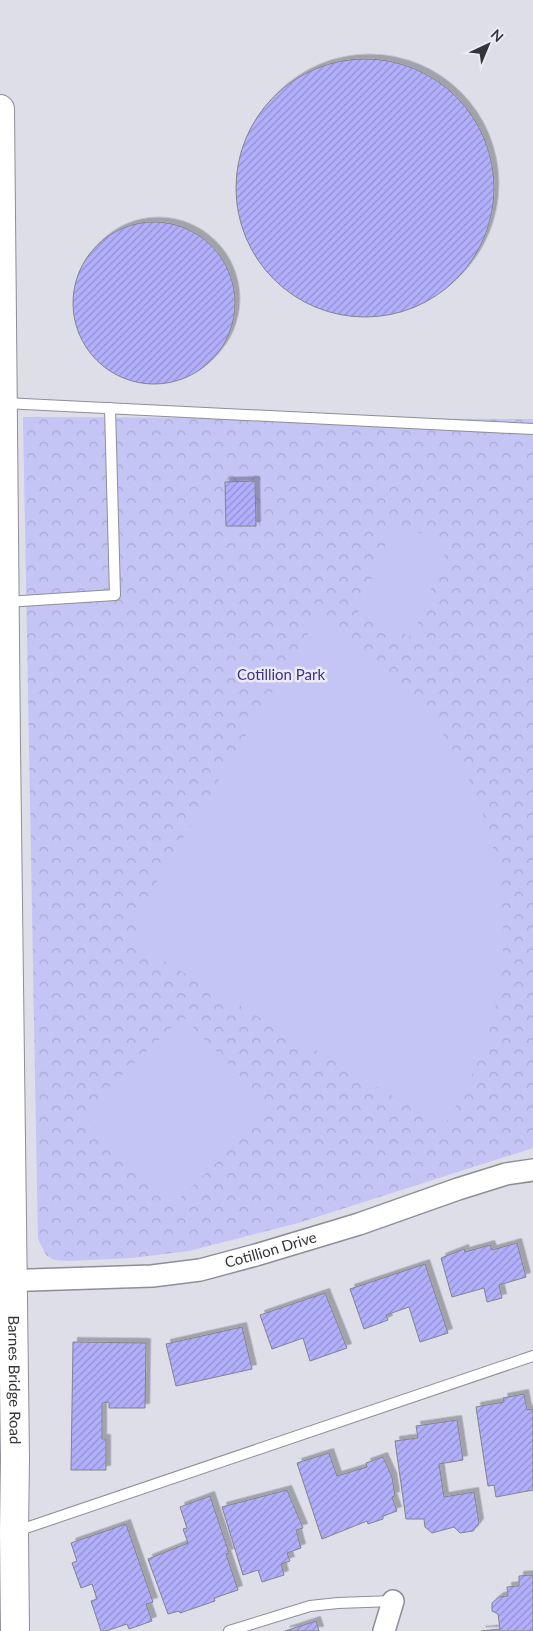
<svg xmlns="http://www.w3.org/2000/svg" width="533" height="1631" viewBox="0 0 533 1631" font-family="Lato,sans-serif">
  <style>
    .park { fill: url(#park-crowns) }
    .garden { fill: #c4c4f5 }
    .building { fill: url(#building-hatch); stroke: #82838c; filter: url(#shadow) }
    .lines { fill: none; stroke-linecap: round; stroke-linejoin: round }
    .lane-casing { stroke: #8e8e98; stroke-width: 12 }
    .street-casing { stroke: #8e8e98; stroke-width: 24 }
    .secondary-casing { stroke: #8e8e98; stroke-width: 30 }
    .lane { stroke: #fff; stroke-width: 10 }
    .street { stroke: #fff; stroke-width: 21 }
    .secondary { stroke: #fff; stroke-width: 28 }
    .labels { text-anchor: middle; stroke-width: 5; stroke-linejoin: round; paint-order: stroke }
    .park-label { font-size: 15px; fill: #3e3287; stroke: #ebebf6 }
    .street-label { font-size: 15px; fill: #353539; stroke: #ebebf6 }
  </style>
  <defs>
    <pattern id="park-crowns" width="20" height="18" patternUnits="userSpaceOnUse" patternTransform="scale(1.25)"><rect width="20" height="18" fill="#c4c4f5"/><path d="M2 6a3 3 0 1 1 6 0M12 15a3 3 0 1 1 6 0" fill="none" stroke="#a9a9d3"/></pattern>
    <pattern id="building-hatch" width="6" height="6" patternUnits="userSpaceOnUse" patternTransform="scale(1.25)"><rect width="6" height="6" fill="#b2b0fc"/><path d="M-1 1l2-2M0 6l6-6M5 7l2-2" fill="none" stroke="#9290cd"/></pattern>
    <filter id="shadow"><feDropShadow dx="4.5" dy="-4.5" stdDeviation="0" flood-color="#0004"/></filter>
  </defs>
  <rect width="100%" height="100%" fill="#dddee8"/>
  <path class="park" d="M23 417 533 419V1148L298 1223 189 1251 132 1258 67 1261 54 1260 46 1255 38 1239Z"/>
  <g class="garden">
    <path d="M394 523 449 544 412 637 357 615Z"/>
    <path d="M317 619C344 635 371 653 393 675 491 769 529 911 486 1041 475 1071 461 1099 444 1126L140 947 134 919Z"/>
    <path d="M183 1017 272 1109 172 1206 82 1113Z"/>
  </g>
  <g class="building">
    <circle cx="365" cy="188" r="129"/>
    <circle cx="154" cy="303" r="81"/>
    <path d="M255 481 256 526H226L225 482Z"/>
    <path d="M517 1243 526 1277 499 1285 502 1298 487 1302 484 1288 452 1297 441 1258 464 1249 465 1252 490 1245 492 1250Z"/>
    <path d="M425 1264 448 1333 420 1342 409 1307 386 1315 388 1320 364 1329 350 1289Z"/>
    <path d="M325 1293 347 1348 310 1361 303 1338 272 1349 260 1315Z"/>
    <path d="M242 1327 252 1369 176 1386 166 1344Z"/>
    <path d="M73 1342 146 1343 145 1408H109V1402L102 1403V1439H106V1470H71Z"/>
    <path d="M524 1394 527 1410 533 1409V1490L496 1497 494 1485 488 1486 476 1407 504 1402 503 1398Z"/>
    <path d="M457 1420 463 1460 439 1464 444 1497 474 1492 479 1523 473 1531 460 1533 454 1527 432 1533 425 1527 424 1519H406L395 1441 418 1438 416 1426Z"/>
    <path d="M329 1453 337 1476 367 1467 366 1463 383 1457 392 1477 395 1496 392 1497 397 1511 383 1516V1519L368 1524 367 1521 322 1539 297 1463Z"/>
    <path d="M287 1490 303 1528 296 1530 301 1548 287 1553 290 1561 281 1564 284 1575 262 1582 258 1570 243 1575 222 1507Z"/>
    <path d="M210 1496 229 1553 226 1554 238 1590 214 1598 215 1601 180 1613 179 1611 168 1614 148 1559 188 1543 183 1529 187 1528 180 1507Z"/>
    <path d="M126 1524 153 1602 146 1604 152 1621 129 1629 127 1624 106 1631H101L91 1601 97 1599 92 1584 81 1588 72 1563 77 1561 71 1543Z"/>
    <path d="M533 1575V1631H481L500 1629 498 1614 492 1611V1603L499 1597 508 1596 507 1587 519 1586V1576Z"/>
    <path d="M316 1621 319 1631H285Z"/>
  </g>
  <g class="lines">
    <g class="lane-casing">
      <g id="lane">
        <path d="M4 403 533 429"/>
        <path d="M6 602 115 595 110 408"/>
        <path d="M17 1531 533 1356"/>
        <path d="M229 1631 310 1606 338 1603 393 1601"/>
      </g>
    </g>
    <g class="street-casing">
      <g id="street">
        <path id="s1" d="M0 1281 152 1276 200 1270 256 1255 359 1224 458 1189 506 1174 533 1170"/>
        <path d="M384 1631 393 1601"/>
      </g>
    </g>
    <g class="secondary-casing">
      <g id="secondary">
        <path id="s2" d="M0 109 6 746 15 1459 14 1532 15 1631"/>
      </g>
    </g>
    <use href="#lane" class="lane"/>
    <use href="#street" class="street"/>
    <use href="#secondary" class="secondary"/>
  </g>
  <g class="labels">
    <g class="park-label">
      <text x="281" y="680">Cotillion Park</text>
    </g>
    <g class="street-label">
      <text dy="5" stroke="none"><textPath href="#s1" startOffset="274">Cotillion Drive</textPath></text>
      <text dy="5" stroke="none"><textPath href="#s2" startOffset="1271">Barnes Bridge Road</textPath></text>
    </g>
  </g>
  <g transform="translate(488 45) rotate(44)" stroke="#ebebf6" stroke-width="4" paint-order="stroke">
  <path d="M0-4L9 19L0 12L-9 19Z" fill="#353539"/>
  <text y="-8" font-size="14" font-weight="bold" text-anchor="middle" fill="#353539">N</text>
  </g>
</svg>
